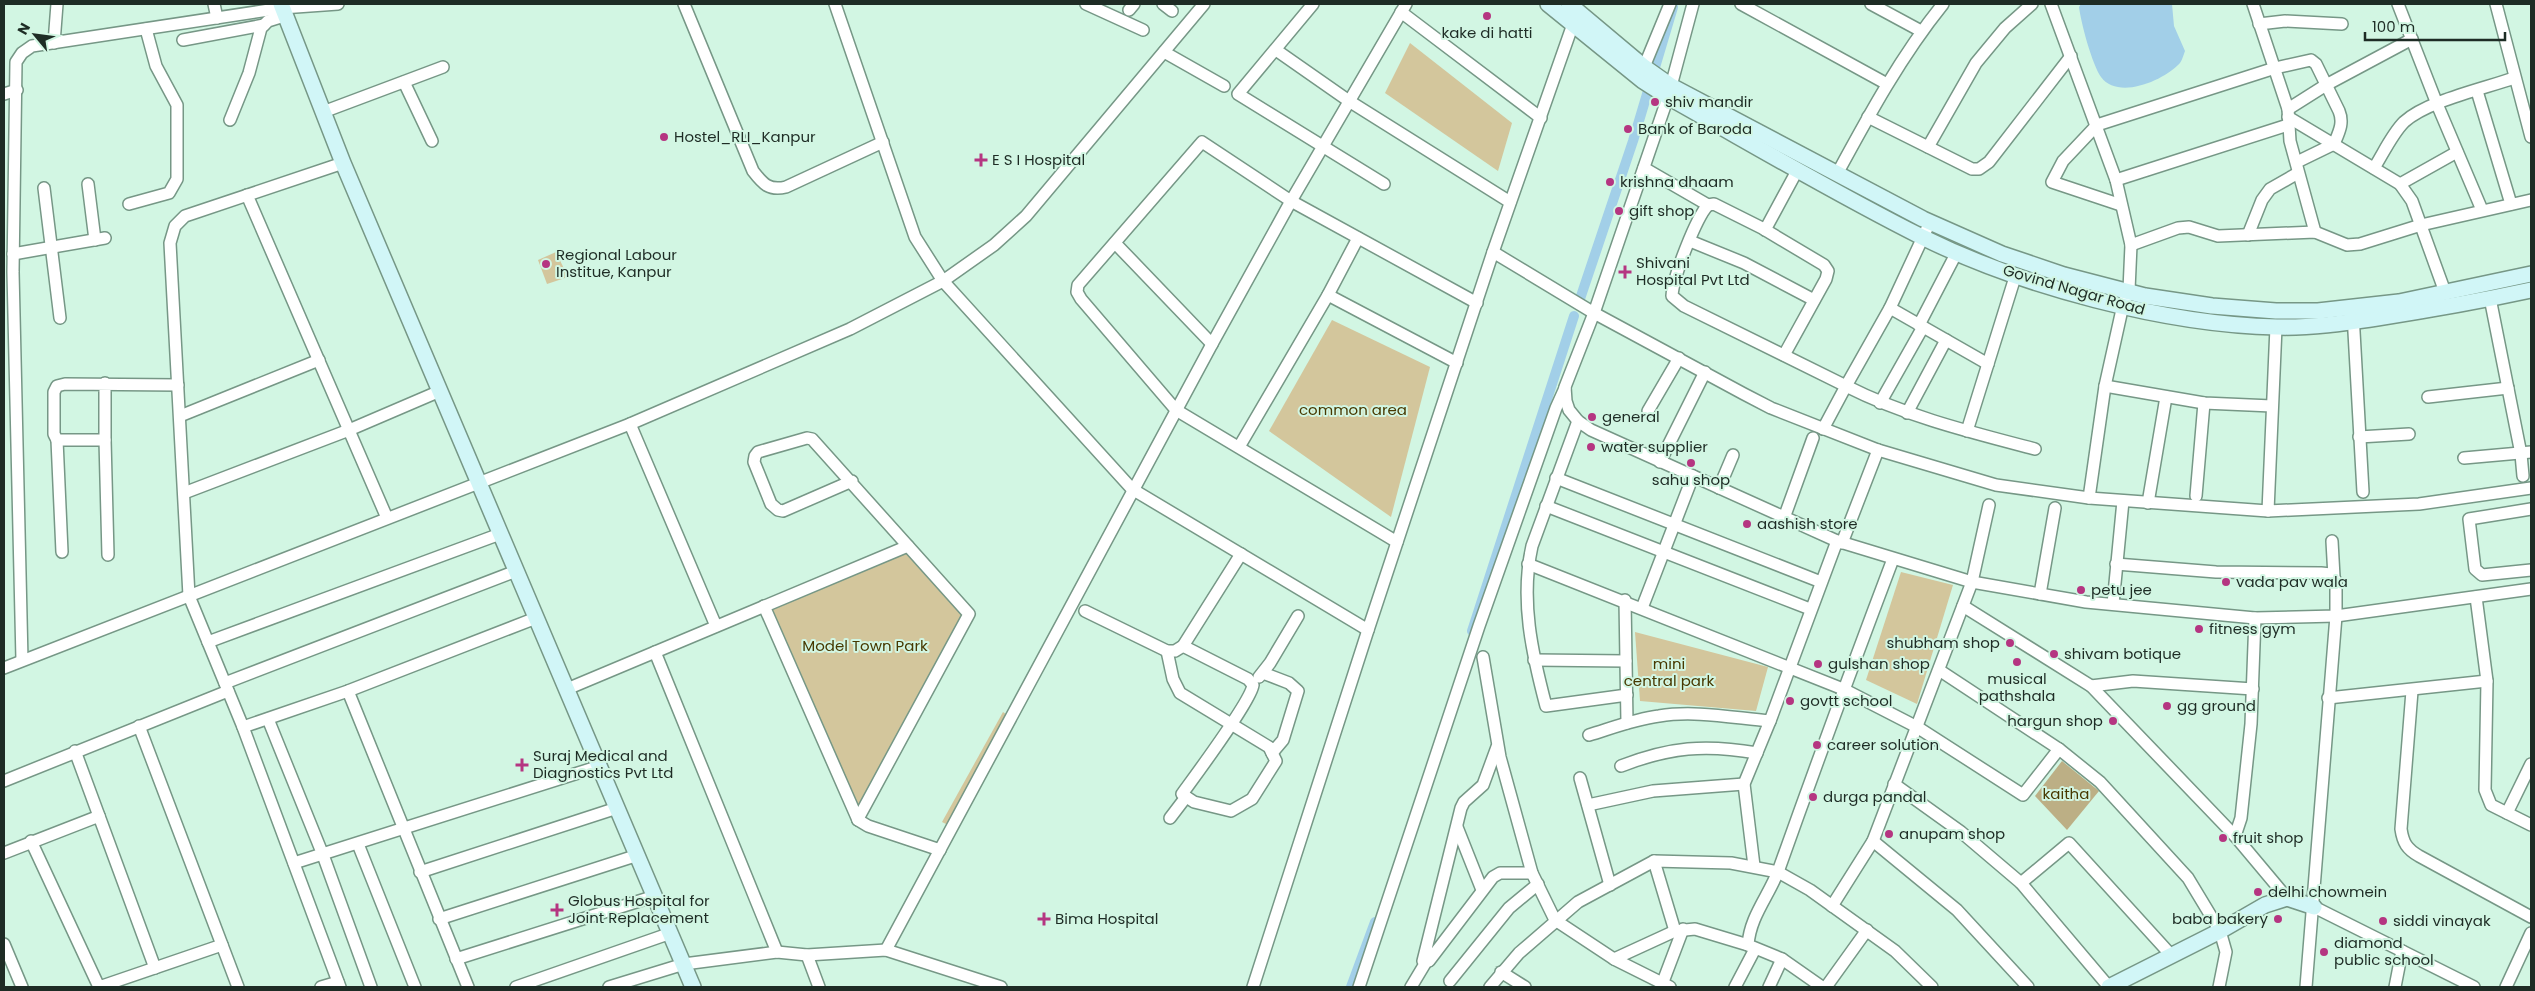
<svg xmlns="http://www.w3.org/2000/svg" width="2535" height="991" viewBox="0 0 2535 991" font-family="Poppins,sans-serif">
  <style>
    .green { fill: #d3c69c }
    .forest { fill: #bcaf85 }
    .water { fill: #a2cfe8 }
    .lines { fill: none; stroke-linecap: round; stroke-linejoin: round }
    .canal { stroke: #a2cfe8; stroke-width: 10 }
    .street-casing { stroke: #769786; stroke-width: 14 }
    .secondary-casing { stroke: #769786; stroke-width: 18 }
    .street { stroke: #fff; stroke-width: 11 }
    .secondary { stroke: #d1f6f7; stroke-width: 15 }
    .poi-dot { fill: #b53581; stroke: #d2f6e3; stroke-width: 2 }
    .labels { text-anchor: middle; stroke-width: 4; stroke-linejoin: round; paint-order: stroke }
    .poi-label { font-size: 15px; fill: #1e2c25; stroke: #d2f6e3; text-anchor: start }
    .street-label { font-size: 15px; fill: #1e2c25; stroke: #d2f6e3 }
    .park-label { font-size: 15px; fill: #473800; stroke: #d2f6e3 }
  </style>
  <rect width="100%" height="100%" fill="#d2f6e3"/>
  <g class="green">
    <path d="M1410 43 1512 123 1498 171 1385 93Z"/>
    <path d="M556 252 568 277 547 284 538 260Z"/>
    <path d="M1332 320 1430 367 1391 517 1269 431Z"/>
    <path d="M908 546 969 614 859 817 764 607Z"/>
    <path d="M1901 572 1953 585 1917 704 1866 680Z"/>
    <path d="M1635 632 1768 667 1756 711 1640 701Z"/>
    <path d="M1003 712 1010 717 950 826 942 822Z"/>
  </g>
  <path class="forest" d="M2062 761 2099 791 2067 830 2035 796Z"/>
  <path class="water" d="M2081 4H2172L2174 26 2185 51C2183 56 2182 62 2178 65 2162 81 2118 100 2101 77 2092 64 2081 23 2079 7Z"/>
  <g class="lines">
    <g class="canal">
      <path d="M1580 299 1633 141 1673 7"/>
      <path d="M1472 631 1574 316"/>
      <path d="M1351 987 1375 922"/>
    </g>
    <g class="street-casing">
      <g id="street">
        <path d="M214 4 217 18"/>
        <path d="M684 4 753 171C763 184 769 191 786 187L883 142"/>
        <path d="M835 4 915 237 943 281 1132 489 1368 630"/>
        <path d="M1086 4 1143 30"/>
        <path d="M1163 4 1172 11"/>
        <path d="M1313 4 1238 94 1384 184"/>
        <path d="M1741 4 1887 84"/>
        <path d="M1871 4 1921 31"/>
        <path d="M2051 4 2116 180 2131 245 2129 290 2123 305 2105 386 2089 498"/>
        <path d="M2253 4 2288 109 2290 141 2315 232"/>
        <path d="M2398 4 2437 104 2482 210"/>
        <path d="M2496 4 2531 137"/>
        <path d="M1129 10 1134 4"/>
        <path d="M1401 12 1541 118"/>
        <path d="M2259 24 2285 21 2342 24"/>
        <path d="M183 40 264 25"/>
        <path d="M54 43 57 4"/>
        <path d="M1276 50 1349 101 1510 202"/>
        <path d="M1164 52 1224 86"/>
        <path d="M1644 67 1670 4"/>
        <path d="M404 82 432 141"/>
        <path d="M1671 86 1693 4"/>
        <path d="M2477 91 2511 204"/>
        <path d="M4 94 17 90"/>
        <path d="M1668 97 1594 313 1565 387 1566 401 1569 410 1578 421 1591 430 1837 541 1972 582 2086 602 2255 618 2336 616 2531 589"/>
        <path d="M2288 109 2326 85 2412 39"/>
        <path d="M323 112 443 67"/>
        <path d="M1868 117 1972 169H1979L1989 162 2071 56"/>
        <path d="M2288 117 2400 184 2412 201 2445 292"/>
        <path d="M230 120 249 73 261 28 268 21 284 16"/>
        <path d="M1928 147 1976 63 2005 28 2032 4"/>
        <path d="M1644 168 1708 205 1714 204 1762 228 1824 265 1828 271 1826 279 1784 355"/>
        <path d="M2374 168C2383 154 2392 134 2404 122 2427 101 2483 89 2514 78"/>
        <path d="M1837 174C1869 115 1901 56 1943 4"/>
        <path d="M2116 180 2288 125"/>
        <path d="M88 184 95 240"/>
        <path d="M2400 184 2457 152"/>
        <path d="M44 188 60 318"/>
        <path d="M247 195 387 518"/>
        <path d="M129 204 169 193 177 179V105L156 66 146 29"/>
        <path d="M1708 205C1696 218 1673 277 1672 296L1684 306 1846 386 1890 308 1930 222"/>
        <path d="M2121 205 2052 182 2063 161 2097 125 2275 68 2311 60 2316 64 2339 111C2344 123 2339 132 2334 144L2297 162"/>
        <path d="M1765 230 1798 169"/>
        <path d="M2248 235 2262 200 2270 189 2298 173"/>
        <path d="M1690 241 1744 263 1814 300"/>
        <path d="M1115 243 1212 344"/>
        <path d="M2131 245 2178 228 2189 227 2218 236 2315 232 2347 245 2360 244 2421 225 2531 200"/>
        <path d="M1493 252 1594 313 1744 394 1771 408 1878 450 1996 485 2089 498 2268 511"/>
        <path d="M13 254 105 238"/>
        <path d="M1328 295 1457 363"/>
        <path d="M2490 298 2521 454 2523 476"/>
        <path d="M1890 308 1988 364"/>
        <path d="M2353 314 2363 492"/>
        <path d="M1919 325 1957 252"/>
        <path d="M2276 327 2268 511 2419 504 2531 488"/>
        <path d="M105 383V440H57L54 434V392L57 386 65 384 178 385"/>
        <path d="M2105 386 2204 403 2272 406"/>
        <path d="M2428 397 2508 388"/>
        <path d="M1880 403 1923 327"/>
        <path d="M1648 411 1679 358"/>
        <path d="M1907 413 1946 340"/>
        <path d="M180 416 319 360"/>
        <path d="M1578 421 1532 546C1520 600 1532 653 1546 706L1627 695"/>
        <path d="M630 424 716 626"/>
        <path d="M1823 429 1846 386C1905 416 1970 432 2035 449"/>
        <path d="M1967 431 2016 274"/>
        <path d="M2359 437 2409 434"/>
        <path d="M57 440 62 552"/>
        <path d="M105 440 108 555"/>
        <path d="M1239 447 1328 295 1358 238"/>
        <path d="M2464 458 2531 452"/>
        <path d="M1660 462 1705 372"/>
        <path d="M1556 478 1821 582"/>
        <path d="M852 481 783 511 778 510 771 504 754 462 755 456 758 452 807 438 812 439 969 614 859 817 858 820 868 826 940 850"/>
        <path d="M1719 488 1733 455"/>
        <path d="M184 493 349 430 440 391"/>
        <path d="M2196 496 2204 403"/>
        <path d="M2148 503 2166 397"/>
        <path d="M1546 506 1810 609"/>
        <path d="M2531 509 2469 519 2475 569 2482 575 2531 570"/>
        <path d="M1784 518 1813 438"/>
        <path d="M2332 541 2334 577"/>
        <path d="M1397 542 1176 410 1081 299 1077 292 1078 285 1202 142 1291 201 1477 303"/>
        <path d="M1842 543 1878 450"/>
        <path d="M1528 564 1843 689 1917 727 2023 795 2059 749"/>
        <path d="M2116 564 2216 572 2321 573 2331 574 2336 581V616L2306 987"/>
        <path d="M2040 594 2055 508"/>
        <path d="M2476 597 2487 681 2485 790 2491 805 2507 813"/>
        <path d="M1625 600 1627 723"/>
        <path d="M2113 604 2123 501"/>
        <path d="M764 606 858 820"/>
        <path d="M1963 606 2091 686 2235 836 2287 898"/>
        <path d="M1642 608 1693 476"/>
        <path d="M1085 611 1167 651H1175L1183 646 1241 554"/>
        <path d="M208 642 500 534"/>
        <path d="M1167 651 1173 679 1180 693 1269 747 1276 761 1252 799 1231 811 1194 802 1182 794C1195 776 1251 701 1253 685L1248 679 1183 646"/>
        <path d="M655 652 777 952"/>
        <path d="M1483 657 1500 757 1532 873 1555 920 1614 959 1670 987"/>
        <path d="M22 660 13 272 16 62 22 53 32 46 282 8 338 4"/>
        <path d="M1534 660 1626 661"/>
        <path d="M4 668 630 424 850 329 943 281 994 245 1026 216 1204 4"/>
        <path d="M1939 670 2059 749 2100 782 2188 878 2220 931 2226 952 2219 987"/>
        <path d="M1263 673 1289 683 1298 691 1283 740 1272 753"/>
        <path d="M1259 677 1270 663 1298 616"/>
        <path d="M225 683 516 571"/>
        <path d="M2091 686 2133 681 2253 689"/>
        <path d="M567 689 908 546"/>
        <path d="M348 691 468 987"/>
        <path d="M2412 691 2401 829C2403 843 2407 849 2419 856L2531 917"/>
        <path d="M2328 698 2487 681"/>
        <path d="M268 719 323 855 371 987"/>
        <path d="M1770 721 1837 541"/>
        <path d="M139 726 238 987"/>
        <path d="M243 727 348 691 536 618"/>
        <path d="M1589 735C1612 728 1635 719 1659 716 1695 710 1734 718 1770 721L1744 784 1754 866"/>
        <path d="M1497 747 1483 785 1464 802 1461 808 1423 961H1429L1493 877 1500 873H1532"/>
        <path d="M75 751 99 816"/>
        <path d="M2531 764 2507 813 2531 825"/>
        <path d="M1621 766C1670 747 1705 744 1757 753"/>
        <path d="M1580 778 1610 885"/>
        <path d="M4 781 228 691"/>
        <path d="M1894 784 1961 832 2021 883 2109 987"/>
        <path d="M1588 805 1653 791 1744 784"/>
        <path d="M1170 818 1186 797"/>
        <path d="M1457 827 1482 890"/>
        <path d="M2235 836 2241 818 2251 724 2255 618"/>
        <path d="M31 841 99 987 222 945"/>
        <path d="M1873 841 1957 910 2028 987"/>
        <path d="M358 844 415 987"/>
        <path d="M4 853 99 816 155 968"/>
        <path d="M1654 861 1675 931 1695 929 1748 945"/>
        <path d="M294 863 600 766"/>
        <path d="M420 872 617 808"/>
        <path d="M2021 883 2069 843 2171 955"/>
        <path d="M1832 906 1873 841 1972 582 1989 505"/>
        <path d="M2314 907 2474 987"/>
        <path d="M439 919 638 855"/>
        <path d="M4 944 22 987"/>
        <path d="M886 950 1212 344 1291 201 1406 4"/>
        <path d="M807 955 819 987"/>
        <path d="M456 959 655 896"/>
        <path d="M1614 959 1675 931"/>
        <path d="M1501 972 1525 987"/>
        <path d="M1450 981 1509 908 1538 884"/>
        <path d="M321 987 338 982"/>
        <path d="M340 987 243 727 189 596 170 243 175 226 185 216 343 163"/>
        <path d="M516 987 671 933"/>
        <path d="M609 987 684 964 777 952 807 955 886 950 1001 987"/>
        <path d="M1253 987 1368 630 1493 252 1573 24 1577 19"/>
        <path d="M1359 987 1479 626 1556 408 1565 388"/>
        <path d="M1411 987 1426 962"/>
        <path d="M1490 987 1519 953 1578 902 1654 861 1731 863 1778 872 1810 890 1895 951 1932 987"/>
        <path d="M1661 987 1683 929"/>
        <path d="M1735 987 1755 949"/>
        <path d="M1769 987 1782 959"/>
        <path d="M1822 987 1782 959 1748 945C1750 916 1769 896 1779 869 1816 765 1854 662 1893 559"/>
        <path d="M1826 987 1867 930"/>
        <path d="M2395 987 2402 951"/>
        <path d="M2506 987 2531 933"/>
      </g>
    </g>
    <g class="secondary-casing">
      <g id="secondary">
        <path d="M281 4 343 163 693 987"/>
        <path d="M1548 4 1643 81 1668 97C1752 144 1836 194 1922 237 2021 286 2166 325 2277 327 2311 328 2344 323 2377 318 2429 310 2480 301 2531 290"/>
        <path d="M1569 4 1644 67 1671 86 1923 219 2002 254 2064 275 2145 296 2212 306 2276 311H2318L2399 302 2531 274"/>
        <path d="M2109 987 2220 931 2265 905 2287 898 2314 907"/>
      </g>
    </g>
    <use href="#street" class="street"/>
    <use href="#secondary" class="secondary"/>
  </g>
  <g class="poi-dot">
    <circle cx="1487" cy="16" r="5"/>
    <circle cx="1655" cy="102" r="5"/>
    <circle cx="1628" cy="129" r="5"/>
    <circle cx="664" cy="137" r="5"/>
    <path d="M978.5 152.5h5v5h5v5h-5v5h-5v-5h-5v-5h5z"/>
    <circle cx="1610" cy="182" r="5"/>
    <circle cx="1619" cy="211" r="5"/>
    <circle cx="546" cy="264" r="5"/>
    <path d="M1622.5 264.5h5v5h5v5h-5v5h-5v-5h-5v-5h5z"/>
    <circle cx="1592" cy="417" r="5"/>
    <circle cx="1591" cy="447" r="5"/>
    <circle cx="1691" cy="463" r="5"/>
    <circle cx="1747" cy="524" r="5"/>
    <circle cx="2226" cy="582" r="5"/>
    <circle cx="2081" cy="590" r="5"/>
    <circle cx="2199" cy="629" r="5"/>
    <circle cx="2010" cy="643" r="5"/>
    <circle cx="2054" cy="654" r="5"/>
    <circle cx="2017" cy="662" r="5"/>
    <circle cx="1818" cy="664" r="5"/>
    <circle cx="1790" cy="701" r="5"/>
    <circle cx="2167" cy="706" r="5"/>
    <circle cx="2113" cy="721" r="5"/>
    <circle cx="1817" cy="745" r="5"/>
    <path d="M519.5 757.5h5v5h5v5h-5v5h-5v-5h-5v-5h5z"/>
    <circle cx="1813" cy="797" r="5"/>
    <circle cx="1889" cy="834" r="5"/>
    <circle cx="2223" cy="838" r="5"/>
    <circle cx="2258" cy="892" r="5"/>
    <path d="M554.5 902.5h5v5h5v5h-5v5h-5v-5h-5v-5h5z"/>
    <path d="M1041.5 911.5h5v5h5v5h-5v5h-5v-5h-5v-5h5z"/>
    <circle cx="2278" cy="919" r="5"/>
    <circle cx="2383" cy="921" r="5"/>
    <circle cx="2324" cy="952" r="5"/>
  </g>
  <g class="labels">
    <g class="poi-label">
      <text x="1487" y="38" text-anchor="middle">kake di hatti</text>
      <text x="1665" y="107">shiv mandir</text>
      <text x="1638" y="134">Bank of Baroda</text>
      <text x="674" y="142">Hostel_RLI_Kanpur</text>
      <text x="992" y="165">E S I Hospital</text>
      <text x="1620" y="187">krishna dhaam</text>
      <text x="1629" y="216">gift shop</text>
      <text x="556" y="260">Regional Labour<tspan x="556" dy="17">Institue, Kanpur</tspan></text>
      <text x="1636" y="268">Shivani<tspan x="1636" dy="17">Hospital Pvt Ltd</tspan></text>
      <text x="1602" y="422">general</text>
      <text x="1601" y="452">water supplier</text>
      <text x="1691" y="485" text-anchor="middle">sahu shop</text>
      <text x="1757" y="529">aashish store</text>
      <text x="2236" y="587">vada pav wala</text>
      <text x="2091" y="595">petu jee</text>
      <text x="2209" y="634">fitness gym</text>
      <text x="2000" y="648" text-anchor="end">shubham shop</text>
      <text x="2064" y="659">shivam botique</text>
      <text x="1828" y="669">gulshan shop</text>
      <text x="2017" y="684" text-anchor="middle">musical<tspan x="2017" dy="17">pathshala</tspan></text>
      <text x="1800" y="706">govtt school</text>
      <text x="2177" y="711">gg ground</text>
      <text x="2103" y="726" text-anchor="end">hargun shop</text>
      <text x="1827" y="750">career solution</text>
      <text x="533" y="761">Suraj Medical and<tspan x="533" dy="17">Diagnostics Pvt Ltd</tspan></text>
      <text x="1823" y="802">durga pandal</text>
      <text x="1899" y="839">anupam shop</text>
      <text x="2233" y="843">fruit shop</text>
      <text x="2268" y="897">delhi chowmein</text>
      <text x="568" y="906">Globus Hospital for<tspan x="568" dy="17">Joint Replacement</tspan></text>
      <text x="1055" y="924">Bima Hospital</text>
      <text x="2268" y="924" text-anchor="end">baba bakery</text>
      <text x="2393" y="926">siddi vinayak</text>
      <text x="2334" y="948">diamond<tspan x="2334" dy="17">public school</tspan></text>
    </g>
    <g class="street-label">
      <text transform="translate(2074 290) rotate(16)" y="5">Govind Nagar Road</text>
    </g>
    <g class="park-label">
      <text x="1353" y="415">common area</text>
      <text x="865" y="651">Model Town Park</text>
      <text x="1669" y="669">mini<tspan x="1669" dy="17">central park</tspan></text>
      <text x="2066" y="799">kaitha</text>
    </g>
  </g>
  <rect width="2535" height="991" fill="none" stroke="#1e2c25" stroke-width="10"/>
  <g transform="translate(35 35) rotate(299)" stroke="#d2f6e3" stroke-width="4" paint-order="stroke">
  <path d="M0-4L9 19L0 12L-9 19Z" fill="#1e2c25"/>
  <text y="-8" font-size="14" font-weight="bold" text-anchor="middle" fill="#1e2c25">N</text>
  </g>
  <path d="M2365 32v8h140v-8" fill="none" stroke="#1e2c25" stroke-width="2.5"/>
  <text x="2372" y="32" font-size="15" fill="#1e2c25" stroke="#d2f6e3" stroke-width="4" paint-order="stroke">100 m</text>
</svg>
